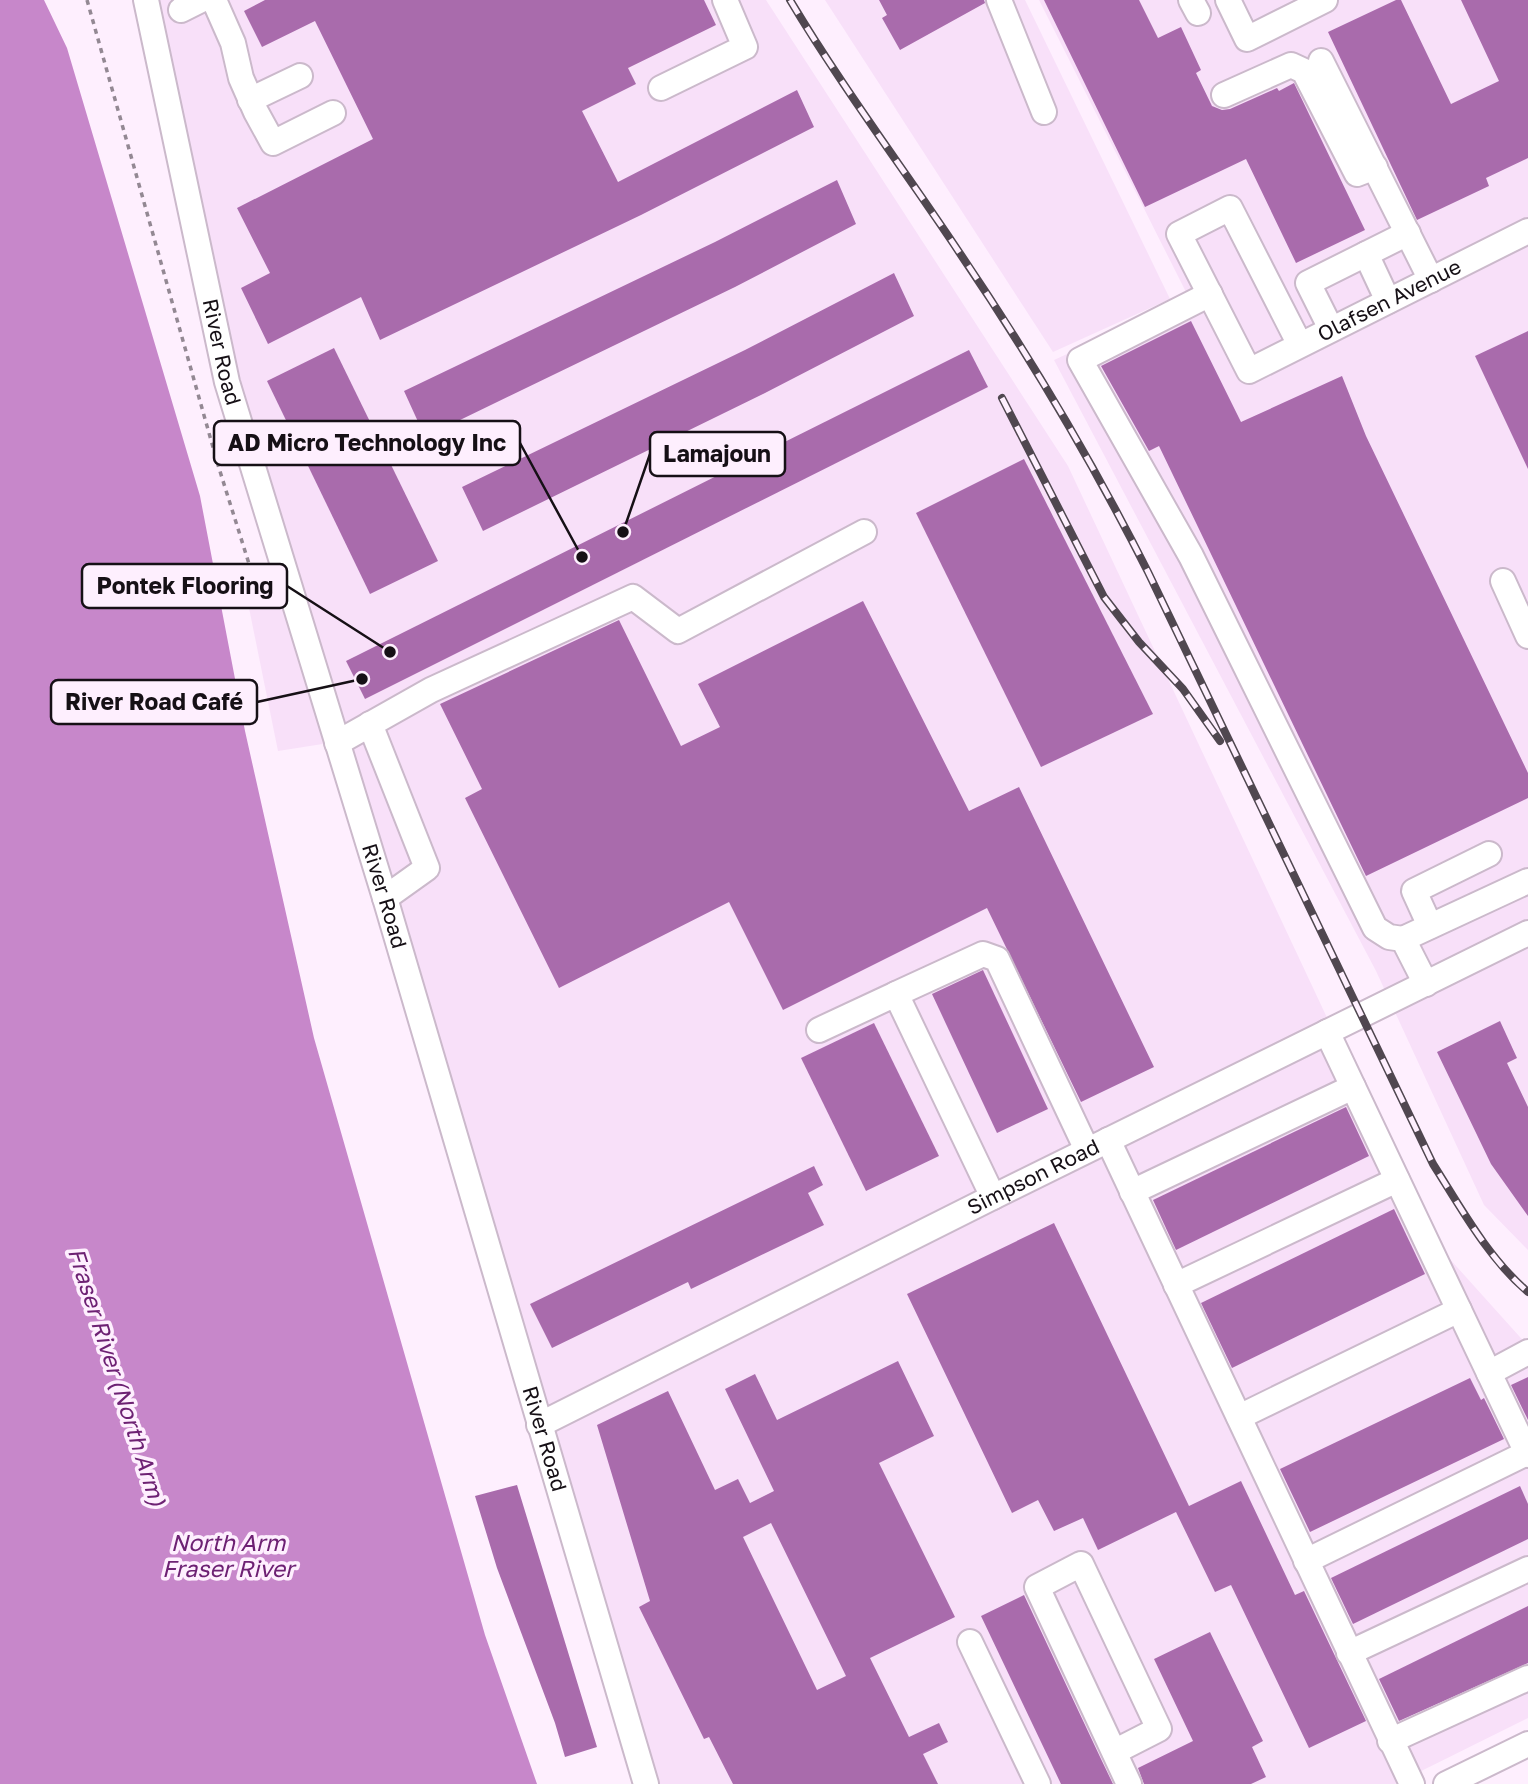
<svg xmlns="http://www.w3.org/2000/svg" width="1528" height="1784" viewBox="0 0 1528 1784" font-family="'Golos Text',sans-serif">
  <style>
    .built { fill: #f8e0f9 }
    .water { fill: #c787ca }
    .building { fill: #a96bac; fill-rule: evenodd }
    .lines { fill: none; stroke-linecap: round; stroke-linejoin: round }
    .minor-casing { stroke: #cbb9cb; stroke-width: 28 }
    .path { stroke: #938893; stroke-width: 3.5; stroke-dasharray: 5 5; stroke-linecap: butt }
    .minor { stroke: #fff; stroke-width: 24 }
    .rail-casing { stroke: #504750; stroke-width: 8 }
    .rail { stroke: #feeffe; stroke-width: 5; stroke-dasharray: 16; stroke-linecap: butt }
    .labels { text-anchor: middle; stroke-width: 7; stroke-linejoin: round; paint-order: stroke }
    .street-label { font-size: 21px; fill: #161016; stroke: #feeffe }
    .water-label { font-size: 23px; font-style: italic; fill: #6d2173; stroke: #feeffe }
    .leader { fill: none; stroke: #161016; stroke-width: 2.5 }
    .callout-dot { fill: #161016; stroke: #feeffe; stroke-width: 2.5 }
    .callout { fill: #feeffe; stroke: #161016; stroke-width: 2.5 }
    .callout-label { font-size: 23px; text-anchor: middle; font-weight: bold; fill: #161016 }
  </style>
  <rect width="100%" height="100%" fill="#feeffe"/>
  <g class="built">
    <path d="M146 0H766L1068 466 1430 1237 1528 1346V1718L1395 1784H646L227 382Z"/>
    <path d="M825 0H1025L1170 299 1053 352Z"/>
    <path d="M1039 0H1528V1250L1484 1205 1376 971 1054 360 1189 298Z"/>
    <path d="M246 593 288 599 329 743 278 751Z"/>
  </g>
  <path class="water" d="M0 0H44L67 48 200 496 245 731 314 1038 485 1635 537 1784H0Z"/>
  <g class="building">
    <path d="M265 0H704L716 25 628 68 636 84 582 111 618 182 797 90 814 127 641 215 380 340 361 297 268 344 241 288 270 273 237 208 373 139 315 21 262 47 244 11Z"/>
    <path d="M879 0H984L985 3 900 50 882 18 887 15Z"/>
    <path d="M1044 0H1139L1158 38 1181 27 1201 70 1196 73 1212 106 1222 110 1230 109 1277 88 1279 91 1294 83 1365 230 1296 263 1246 159 1145 207Z"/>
    <path d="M1396 0H1401L1451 104 1499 81 1461 0H1528V158L1486 178 1489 186 1417 220 1328 32Z"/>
    <path d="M837 180 856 224 735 287 425 437 404 391 715 242Z"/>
    <path d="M894 273 914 316 765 393 483 531 462 487 745 350Z"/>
    <path d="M1191 321 1241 422 1342 376 1366 436 1528 773V798L1366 876 1159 446 1149 451 1101 366Z"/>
    <path d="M1528 331V469L1475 356Z"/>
    <path d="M334 348 438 561 370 594 267 381Z"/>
    <path d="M969 350 988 387 365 699 346 661Z"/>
    <path d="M1024 459 1153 714 1041 767 916 513Z"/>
    <path d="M863 601 969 811 1019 787 1154 1067 1081 1102 987 908 783 1010 729 902 559 988 465 798 482 789 440 704 619 620 681 746 720 727 698 684Z"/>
    <path d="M983 970 1048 1109 997 1133 932 994Z"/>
    <path d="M1500 1021 1517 1058 1507 1063 1528 1107V1216L1491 1164 1437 1052Z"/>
    <path d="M874 1023 939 1156 866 1191 801 1058Z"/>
    <path d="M1346 1107 1369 1156 1176 1250 1153 1200Z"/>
    <path d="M814 1166 823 1185 808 1193 824 1225 691 1289 688 1282 552 1348 530 1304Z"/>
    <path d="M1394 1209 1425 1274 1232 1368 1201 1303Z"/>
    <path d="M1054 1223 1189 1506 1241 1481 1295 1595 1304 1591 1366 1721 1309 1748 1231 1585 1215 1592 1176 1512 1098 1550 1083 1518 1054 1531 1038 1500 1012 1513 907 1294Z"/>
    <path d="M898 1361 934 1436 879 1463 955 1617 870 1658 909 1737 939 1723 948 1742 923 1754 938 1784H733L709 1737 704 1739 639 1607 650 1601 597 1425 668 1391 715 1490 738 1479 750 1503 774 1491 725 1389 755 1374 777 1420ZM771 1523 846 1676 817 1690 743 1537Z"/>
    <path d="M1528 1377V1420L1511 1385Z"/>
    <path d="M1470 1378 1481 1400 1484 1398 1504 1439 1310 1532 1280 1469Z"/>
    <path d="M517 1485 597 1747 565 1757 555 1723 497 1568 475 1496Z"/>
    <path d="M1520 1486 1528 1504V1539L1353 1624 1331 1578Z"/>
    <path d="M1024 1595 1101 1759 1113 1784H1061L981 1616Z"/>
    <path d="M1528 1606V1663L1399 1721 1379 1679Z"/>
    <path d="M1210 1632 1263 1741 1252 1747 1266 1777 1251 1784H1144L1138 1768 1193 1741 1154 1659Z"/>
  </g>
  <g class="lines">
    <g class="minor-casing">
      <g id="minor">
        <path id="s1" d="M146 0 227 382 385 898 646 1784"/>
        <path d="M214 0 233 43 241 78 256 112 273 143 333 113"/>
        <path d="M999 0 1044 112"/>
        <path d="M1191 0 1198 13"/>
        <path d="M1228 0 1247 39 1325 0"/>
        <path d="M181 10 201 0"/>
        <path d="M1321 61 1431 280"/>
        <path d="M661 88 745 47 725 0"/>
        <path d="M1224 95 1291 65 1304 71 1357 174 1375 167"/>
        <path d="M250 100 300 76"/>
        <path d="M1366 254 1388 301"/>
        <path d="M1210 294 1080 360 1191 556 1375 928 1389 937 1403 939 1426 984"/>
        <path d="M1331 329 1308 283 1408 233"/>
        <path id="s2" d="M1300 345 1230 208 1179 234 1249 371 1528 231"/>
        <path d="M1503 581 1528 636"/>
        <path d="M370 724 427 868 385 898"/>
        <path d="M337 743 431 690 633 597 678 631 864 532"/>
        <path d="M1430 926 1414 891 1489 854"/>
        <path d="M1403 939 1528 881"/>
        <path d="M896 994 983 954 997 959 1087 1150"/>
        <path d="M819 1030 896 994 993 1197"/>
        <path d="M1108 1140 1412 1784"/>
        <path d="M1132 1192 1353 1087"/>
        <path d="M1176 1285 1397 1180"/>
        <path d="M1459 1310 1489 1373"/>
        <path d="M1528 1352 1489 1373 1528 1455"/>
        <path d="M1239 1417 1459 1310 1327 1032"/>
        <path id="s3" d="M539 1425 993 1197 1528 933"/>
        <path d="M1306 1561 1527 1453"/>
        <path d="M970 1642 1038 1784"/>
        <path d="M1349 1653 1528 1569"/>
        <path d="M1390 1741 1528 1678"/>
        <path d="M1114 1752 1159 1729 1081 1564 1037 1587 1129 1784"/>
        <path d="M1446 1784 1528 1744"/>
      </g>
    </g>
    <path class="path" d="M87 0 218 465 256 586 267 587"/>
    <use href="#minor" class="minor"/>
    <g class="rail-casing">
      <g id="rail">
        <path d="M790 0C842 87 903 168 959 252 1029 355 1092 461 1148 572L1433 1164C1461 1208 1488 1258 1528 1292"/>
        <path d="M1002 398 1104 597 1139 642 1183 689 1220 741"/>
      </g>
    </g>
    <use href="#rail" class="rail"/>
  </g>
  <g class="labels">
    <g class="street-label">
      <text dy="7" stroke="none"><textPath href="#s2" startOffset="522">Olafsen Avenue</textPath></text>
      <text dy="7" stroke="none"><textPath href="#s1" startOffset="360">River Road</textPath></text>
      <text dy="7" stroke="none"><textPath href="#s1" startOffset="928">River Road</textPath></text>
      <text dy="7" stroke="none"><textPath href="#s3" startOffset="553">Simpson Road</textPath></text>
      <text dy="7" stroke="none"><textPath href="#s1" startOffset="1494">River Road</textPath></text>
    </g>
    <g class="water-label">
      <text transform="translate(117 1377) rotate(72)" y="8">Fraser River (North Arm)</text>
      <text x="228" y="1551">North Arm<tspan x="228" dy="26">Fraser River</tspan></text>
    </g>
  </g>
  <path class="leader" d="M582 557L520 443M623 532L650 454M390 652L287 586M362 679L257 702"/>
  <g class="callout-dot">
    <circle cx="582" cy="557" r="7"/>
    <circle cx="623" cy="532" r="7"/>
    <circle cx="390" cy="652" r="7"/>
    <circle cx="362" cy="679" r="7"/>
  </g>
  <g class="callout">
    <rect x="214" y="421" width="306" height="44" rx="7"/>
    <rect x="650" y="432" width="135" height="44" rx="7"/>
    <rect x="82" y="564" width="205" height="44" rx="7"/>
    <rect x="51" y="680" width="206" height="44" rx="7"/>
  </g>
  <g class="callout-label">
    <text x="367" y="451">AD Micro Technology Inc</text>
    <text x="717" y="462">Lamajoun</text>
    <text x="185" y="594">Pontek Flooring</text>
    <text x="154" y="710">River Road Café</text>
  </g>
</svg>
